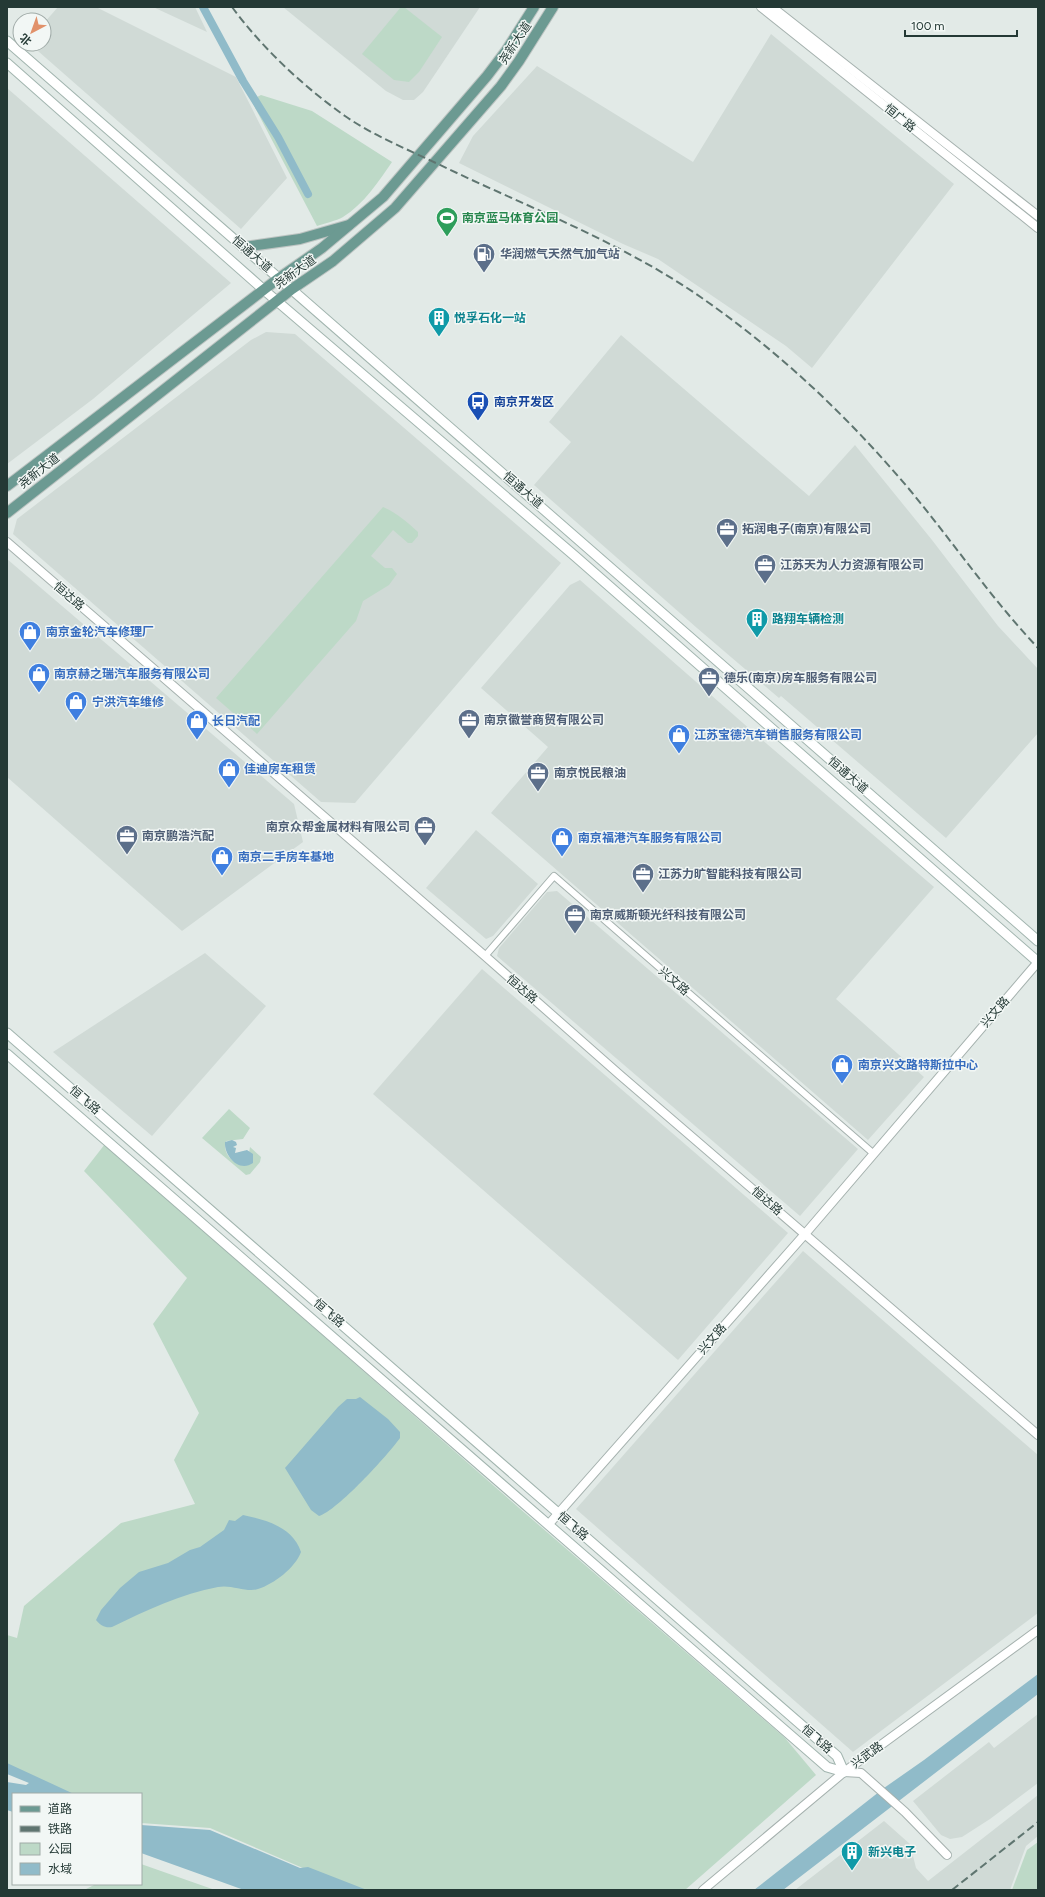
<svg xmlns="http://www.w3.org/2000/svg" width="1045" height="1897" viewBox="0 0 1045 1897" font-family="Figtree,'Noto Sans SC',sans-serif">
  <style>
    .built { fill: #d0dad6 }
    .green { fill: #bdd9c7 }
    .water { fill: #90bbc9 }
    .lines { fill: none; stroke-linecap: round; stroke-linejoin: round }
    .canal { stroke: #90bbc9; stroke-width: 8 }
    .minor-casing { stroke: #a5b1ae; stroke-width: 8 }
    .tertiary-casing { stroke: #a5b1ae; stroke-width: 10 }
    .secondary-casing { stroke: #a2b5af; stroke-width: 11 }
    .primary-casing { stroke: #bdc4c2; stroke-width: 12 }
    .minor { stroke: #fff; stroke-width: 6 }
    .tertiary { stroke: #fff; stroke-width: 8 }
    .secondary { stroke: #fff; stroke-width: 9 }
    .primary { stroke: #6c9a92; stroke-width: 10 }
    .rail { stroke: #5f7570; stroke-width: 2; stroke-dasharray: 8 4; stroke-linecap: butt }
    .labels { text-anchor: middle; stroke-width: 3; stroke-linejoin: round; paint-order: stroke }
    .street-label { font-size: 12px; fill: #243935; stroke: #f2f7f5 }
    .leisure-label { font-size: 12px; font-weight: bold; fill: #27864d; stroke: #f2f7f5; text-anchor: start }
    .service-label { font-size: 12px; font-weight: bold; fill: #4e5e75; stroke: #f2f7f5; text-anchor: start }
    .culture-label { font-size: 12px; font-weight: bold; fill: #0d838f; stroke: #f2f7f5; text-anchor: start }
    .transit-label { font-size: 12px; font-weight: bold; fill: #164399; stroke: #f2f7f5; text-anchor: start }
    .shop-label { font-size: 12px; font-weight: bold; fill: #366cbe; stroke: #f2f7f5; text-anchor: start }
  </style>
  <rect width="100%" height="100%" fill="#e2eae7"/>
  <g class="built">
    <path d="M58 7H96L236 77 287 178 241 229 30 44H44V23Z"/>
    <path d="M153 7H195L207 32Z"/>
    <path d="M283 7H480L423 92 414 100H403L386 91Z"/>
    <path d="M771 34 954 184 812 368 786 346 658 259 623 244 459 163 473 136 537 66 693 162Z"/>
    <path d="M7 88 231 283 93 399 7 464Z"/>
    <path d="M266 332 295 334 561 563 355 803 321 802 13 534 17 519 251 340Z"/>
    <path d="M621 335 809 496 855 445 932 540 998 626 1038 669V733L946 838 781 696 779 698 697 628 534 485 571 442 549 422Z"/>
    <path d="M7 559 294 804 303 842 182 931 7 777Z"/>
    <path d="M580 580 760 738 934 887 836 999 924 1077 868 1140 491 813 548 747 481 688 570 585Z"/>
    <path d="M476 830 538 884 493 936 486 939 426 888Z"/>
    <path d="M557 891 858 1149 800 1216 497 956 499 948 547 892Z"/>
    <path d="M205 953 266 1006 152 1136 53 1052Z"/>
    <path d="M482 969 788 1233 678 1360 373 1094Z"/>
    <path d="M803 1251 1038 1455V1613L853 1752 576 1509Z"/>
    <path d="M1038 1714V1783L990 1819 962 1837 950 1839 941 1835 913 1801 989 1742 994 1748Z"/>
    <path d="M1038 1795V1836L1026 1846 1010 1890H795L884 1821 910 1844 916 1868 928 1881Z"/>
  </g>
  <g class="green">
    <path d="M401 7H404L442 37 419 72 409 82 394 80 362 54Z"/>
    <path d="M261 95 312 111 392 162C379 181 364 204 343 217 336 221 325 223 317 226L251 100Z"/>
    <path d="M383 507C397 513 407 522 418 532V536L412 543H408L393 530 371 556 385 568H392L397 574 389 585 363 601 356 621 257 734 216 698Z"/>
    <path d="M229 1109 250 1128 243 1139 226 1141C222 1155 234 1165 247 1165L250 1147 261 1157 260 1162 250 1174 246 1175 202 1138Z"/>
    <path d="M105 1144 518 1507 785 1738 816 1775 685 1890H354L210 1828 141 1823V1794H62L7 1770V1635L17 1638 24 1606 121 1523 195 1504 174 1460 199 1413 153 1324 187 1278 84 1171Z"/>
    <path d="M1038 1842V1890H1012L1027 1850Z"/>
    <path d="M141 1864 215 1890H84L96 1884H141Z"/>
  </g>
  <g class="water">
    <path d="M232 1140 236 1142 237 1145 233 1147 236 1148 235 1153 247 1150 253 1154V1163C239 1173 224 1156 225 1142Z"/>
    <path d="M360 1397 388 1419 400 1432V1438C388 1455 337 1511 319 1516L311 1510 285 1468 338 1407 347 1399H356Z"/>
    <path d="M243 1515C266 1520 293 1527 301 1552 295 1568 274 1584 258 1589 247 1593 231 1584 218 1587 181 1594 147 1610 112 1627 105 1628 101 1626 96 1620L101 1610 120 1588 139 1572 168 1563 190 1550 200 1547 224 1530 229 1520 235 1521Z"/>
    <path d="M1038 1674V1694L783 1890H754L884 1788 924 1760Z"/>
    <path d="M7 1763 74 1794H13V1812L7 1810V1782L26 1785 29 1783 7 1774Z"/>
    <path d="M141 1825 210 1830 300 1868 308 1867 367 1890H244L141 1853Z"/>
  </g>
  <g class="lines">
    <path class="canal" d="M203 7 243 81 278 137 308 194"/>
    <g class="minor-casing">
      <path id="minor" d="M485 956 554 876 874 1154"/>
    </g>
    <g class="tertiary-casing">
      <g id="tertiary">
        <path d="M761 7 1038 228"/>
        <path d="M772 7 1038 216"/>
        <path d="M7 542 485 956 620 1075 1038 1435"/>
        <path d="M549 1524 805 1234 1038 962"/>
        <path d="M844 1772 861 1773 905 1812 947 1855"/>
        <path d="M703 1890 844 1772 1038 1630"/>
      </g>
    </g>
    <g class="secondary-casing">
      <g id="secondary">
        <path d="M7 41 1038 941"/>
        <path d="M7 63 264 290 576 557 1038 962"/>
        <path d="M7 1033 837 1756 844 1772"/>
        <path d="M7 1054 827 1767 844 1772"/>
      </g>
    </g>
    <g class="primary-casing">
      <g id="primary">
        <path d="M244 247 300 239 349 225"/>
        <path d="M7 486 279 278 322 248 383 197 487 76 506 51 534 7"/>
        <path d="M7 513 292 289 333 261 395 208 501 86 519 61 553 7"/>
      </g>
    </g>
    <use href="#minor" class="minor"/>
    <use href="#tertiary" class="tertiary"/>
    <use href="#secondary" class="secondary"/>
    <use href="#primary" class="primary"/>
    <g class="rail">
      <path d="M232 7C263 49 303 86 345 116 374 136 407 149 438 164 529 208 627 244 709 303 784 356 850 419 909 489 953 542 991 598 1038 648"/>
      <path d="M952 1890 1038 1822"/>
    </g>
  </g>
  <defs>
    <g id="stadium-pin" transform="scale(1.15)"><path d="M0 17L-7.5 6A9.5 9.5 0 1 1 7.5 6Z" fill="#2e9e5b" stroke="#f2f7f5"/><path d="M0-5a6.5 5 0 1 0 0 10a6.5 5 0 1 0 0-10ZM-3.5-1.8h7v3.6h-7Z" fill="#fff"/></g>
    <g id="fuel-pin" transform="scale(1.15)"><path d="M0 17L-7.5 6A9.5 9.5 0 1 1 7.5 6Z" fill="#5c6f8a" stroke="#f2f7f5"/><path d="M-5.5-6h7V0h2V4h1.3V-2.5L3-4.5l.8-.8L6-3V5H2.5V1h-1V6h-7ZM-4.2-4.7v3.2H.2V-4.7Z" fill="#fff"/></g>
    <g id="building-pin" transform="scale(1.15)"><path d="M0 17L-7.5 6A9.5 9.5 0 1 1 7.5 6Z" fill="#0f9aa8" stroke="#f2f7f5"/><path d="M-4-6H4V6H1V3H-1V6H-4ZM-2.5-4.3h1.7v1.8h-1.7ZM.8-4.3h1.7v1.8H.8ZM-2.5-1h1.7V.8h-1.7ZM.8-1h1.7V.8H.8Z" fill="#fff"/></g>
    <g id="bus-pin" transform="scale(1.15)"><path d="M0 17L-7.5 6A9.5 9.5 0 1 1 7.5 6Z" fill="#1a4fb4" stroke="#f2f7f5"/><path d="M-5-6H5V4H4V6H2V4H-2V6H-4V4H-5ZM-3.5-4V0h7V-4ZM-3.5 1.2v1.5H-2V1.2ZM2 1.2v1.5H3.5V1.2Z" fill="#fff"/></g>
    <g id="office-pin" transform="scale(1.15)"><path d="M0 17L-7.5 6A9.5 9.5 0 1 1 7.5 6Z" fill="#5c6f8a" stroke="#f2f7f5"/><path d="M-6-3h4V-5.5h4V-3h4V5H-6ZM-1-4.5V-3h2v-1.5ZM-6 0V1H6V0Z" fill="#fff"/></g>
    <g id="shop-pin" transform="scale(1.15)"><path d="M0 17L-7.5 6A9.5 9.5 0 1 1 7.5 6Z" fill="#3f7fe0" stroke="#f2f7f5"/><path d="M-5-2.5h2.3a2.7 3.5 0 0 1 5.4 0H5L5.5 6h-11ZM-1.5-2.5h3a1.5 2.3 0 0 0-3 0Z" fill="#fff"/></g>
  </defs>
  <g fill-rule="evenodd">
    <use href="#stadium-pin" x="447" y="218"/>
    <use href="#fuel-pin" x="484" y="254"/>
    <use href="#building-pin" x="439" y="318"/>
    <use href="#bus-pin" x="478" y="402"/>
    <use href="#office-pin" x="727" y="529"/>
    <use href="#office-pin" x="765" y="565"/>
    <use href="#building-pin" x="757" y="619"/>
    <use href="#shop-pin" x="30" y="632"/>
    <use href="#shop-pin" x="39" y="674"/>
    <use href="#office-pin" x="709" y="678"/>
    <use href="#shop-pin" x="76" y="702"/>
    <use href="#office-pin" x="469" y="720"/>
    <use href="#shop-pin" x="197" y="721"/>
    <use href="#shop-pin" x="679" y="735"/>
    <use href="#shop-pin" x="229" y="769"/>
    <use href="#office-pin" x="538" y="773"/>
    <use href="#office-pin" x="425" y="827"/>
    <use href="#office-pin" x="127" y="836"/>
    <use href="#shop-pin" x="562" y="838"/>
    <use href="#shop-pin" x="222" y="857"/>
    <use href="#office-pin" x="643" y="874"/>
    <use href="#office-pin" x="575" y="915"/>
    <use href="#shop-pin" x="842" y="1065"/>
    <use href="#building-pin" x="852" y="1852"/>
  </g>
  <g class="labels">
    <g class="street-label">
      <text transform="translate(515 43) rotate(-56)" y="4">尧新大道</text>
      <text transform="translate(900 118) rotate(39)" y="4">恒广路</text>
      <text transform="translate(252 254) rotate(41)" y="4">恒通大道</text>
      <text transform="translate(295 272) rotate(-35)" y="4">尧新大道</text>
      <text transform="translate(39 471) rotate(-38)" y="4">尧新大道</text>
      <text transform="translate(523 490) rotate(41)" y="4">恒通大道</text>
      <text transform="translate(69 596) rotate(41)" y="4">恒达路</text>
      <text transform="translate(848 775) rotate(41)" y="4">恒通大道</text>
      <text transform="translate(674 981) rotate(41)" y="4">兴文路</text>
      <text transform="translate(522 989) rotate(41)" y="4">恒达路</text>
      <text transform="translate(995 1012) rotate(-49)" y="4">兴文路</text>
      <text transform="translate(85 1100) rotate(41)" y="4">恒飞路</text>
      <text transform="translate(767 1201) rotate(41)" y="4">恒达路</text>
      <text transform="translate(329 1313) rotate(41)" y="4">恒飞路</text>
      <text transform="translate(712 1339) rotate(-49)" y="4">兴文路</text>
      <text transform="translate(573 1526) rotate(41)" y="4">恒飞路</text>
      <text transform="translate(817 1739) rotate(41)" y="4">恒飞路</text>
      <text transform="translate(867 1755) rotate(-36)" y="4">兴武路</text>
    </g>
    <g class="leisure-label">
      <text x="462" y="222">南京蓝马体育公园</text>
    </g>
    <g class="service-label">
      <text x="500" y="258">华润燃气天然气加气站</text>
      <text x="742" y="533">拓润电子(南京)有限公司</text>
      <text x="780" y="569">江苏天为人力资源有限公司</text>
      <text x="724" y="682">德乐(南京)房车服务有限公司</text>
      <text x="484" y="724">南京徽誉商贸有限公司</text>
      <text x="554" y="777">南京悦民粮油</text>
      <text x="410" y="831" text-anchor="end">南京众帮金属材料有限公司</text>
      <text x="142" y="840">南京鹏浩汽配</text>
      <text x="658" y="878">江苏力旷智能科技有限公司</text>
      <text x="590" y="919">南京威斯顿光纤科技有限公司</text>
    </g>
    <g class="culture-label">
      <text x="454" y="322">悦孚石化一站</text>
      <text x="772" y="623">路翔车辆检测</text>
      <text x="868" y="1856">新兴电子</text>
    </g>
    <g class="transit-label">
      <text x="494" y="406">南京开发区</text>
    </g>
    <g class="shop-label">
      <text x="46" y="636">南京金轮汽车修理厂</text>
      <text x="54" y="678">南京赫之瑞汽车服务有限公司</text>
      <text x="92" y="706">宁洪汽车维修</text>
      <text x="212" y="725">长日汽配</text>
      <text x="694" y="739">江苏宝德汽车销售服务有限公司</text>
      <text x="244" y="773">佳迪房车租赁</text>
      <text x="578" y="842">南京福港汽车服务有限公司</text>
      <text x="238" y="861">南京二手房车基地</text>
      <text x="858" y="1069">南京兴文路特斯拉中心</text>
    </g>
  </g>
  <rect width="1045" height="1897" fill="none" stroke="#243935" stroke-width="16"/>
  <rect x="12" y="1793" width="130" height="92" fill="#f2f7f5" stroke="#a0aba8"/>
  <rect x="20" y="1806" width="20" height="6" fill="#6c9a92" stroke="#a0aba8"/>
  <text x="48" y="1813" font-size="12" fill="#243935">道路</text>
  <rect x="20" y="1826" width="20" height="6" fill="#5f7570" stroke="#a0aba8"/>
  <text x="48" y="1833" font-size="12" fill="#243935">铁路</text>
  <rect x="20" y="1843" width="20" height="12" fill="#bdd9c7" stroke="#a0aba8"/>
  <text x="48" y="1853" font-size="12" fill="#243935">公园</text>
  <rect x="20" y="1863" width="20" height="12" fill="#90bbc9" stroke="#a0aba8"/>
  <text x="48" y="1873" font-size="12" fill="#243935">水域</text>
  <g transform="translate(32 32) rotate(221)"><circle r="19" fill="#f2f7f5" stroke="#a0aba8"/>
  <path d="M0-3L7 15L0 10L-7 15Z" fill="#e1916a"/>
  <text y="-6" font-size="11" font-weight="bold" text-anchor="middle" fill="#243935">北</text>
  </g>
  <path d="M905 30v6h112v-6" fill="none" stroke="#243935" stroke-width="2"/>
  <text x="911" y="30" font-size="12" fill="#243935" stroke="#f2f7f5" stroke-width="3" paint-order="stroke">100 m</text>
</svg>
